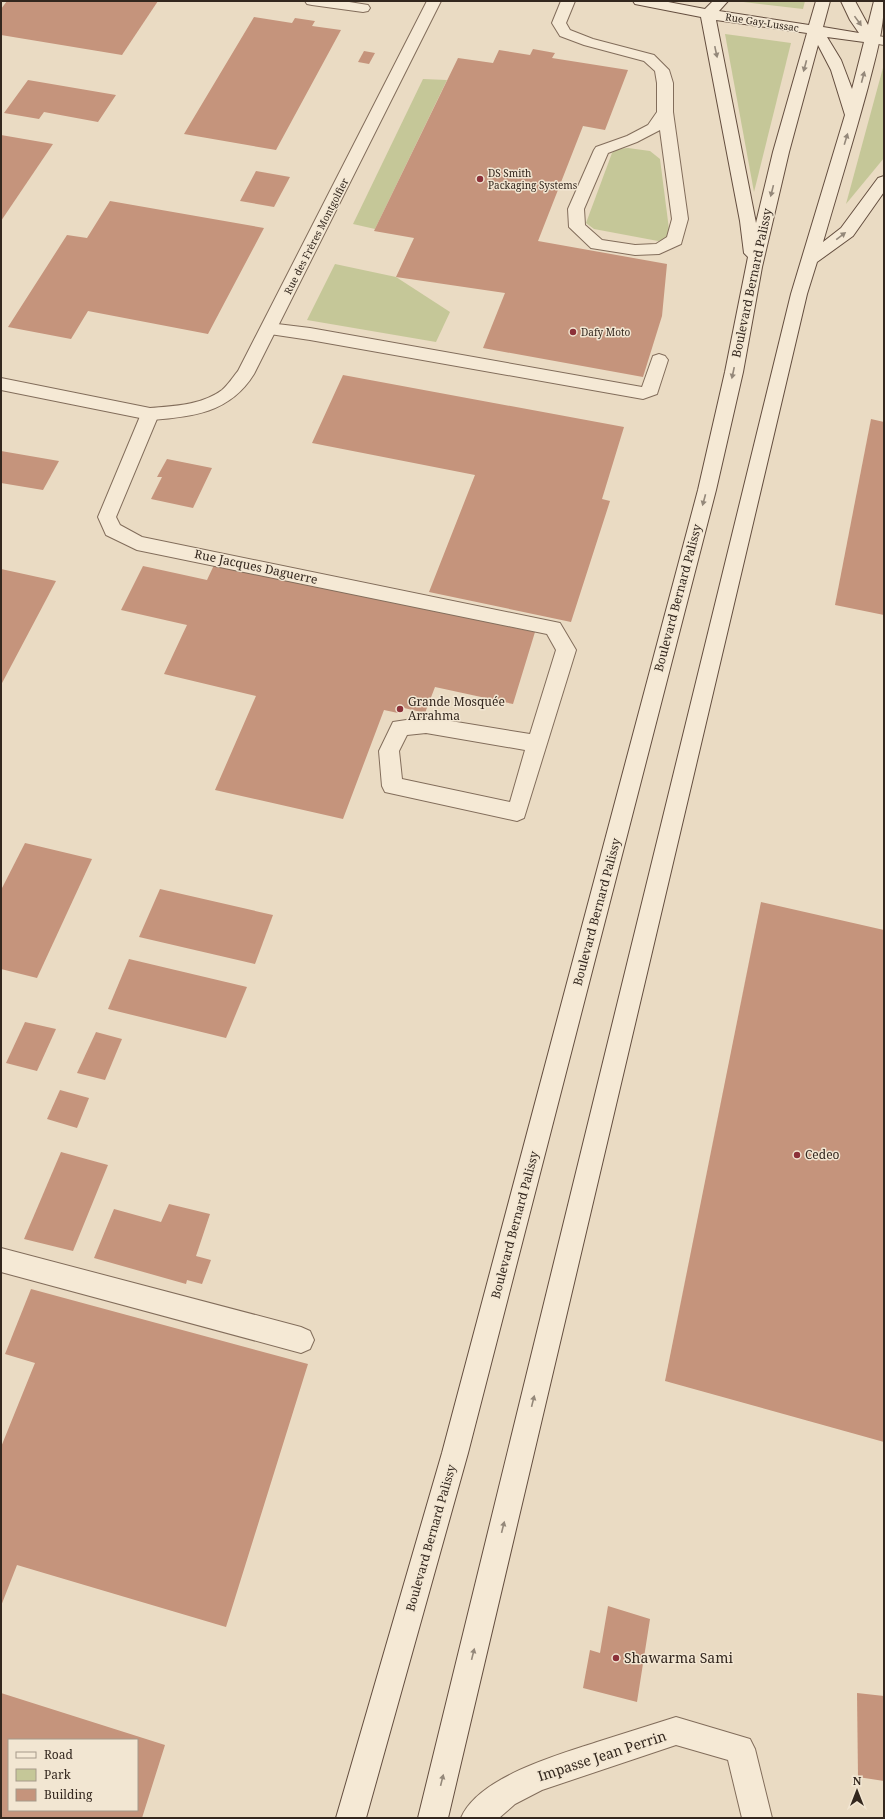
<svg xmlns="http://www.w3.org/2000/svg" width="885" height="1819" viewBox="0 0 885 1819" font-family="'Noto Serif',serif">
  <style>
    .green { fill: #c5c798 }
    .building { fill: #c5947c; fill-rule: evenodd }
    .lines { fill: none; stroke-linecap: round; stroke-linejoin: round }
    .lane-casing { stroke: #826d5b; stroke-width: 2 }
    .street-casing { stroke: #826d5b; stroke-width: 2 }
    .secondary-casing { stroke: #644e3f; stroke-width: 2 }
    .lane { fill: #f5e9d5; fill-rule: evenodd }
    .street { fill: #f5e9d5; fill-rule: evenodd }
    .secondary { fill: #f5e9d5; fill-rule: evenodd }
    .oneway { fill: #94887a }
    .poi-dot { fill: #8c3139; stroke: #f2e6d2; stroke-width: 1.5 }
    .labels { text-anchor: middle; stroke-width: 3; stroke-linejoin: round; paint-order: stroke }
    .far-street-label { font-size: 10px; fill: #33271e; stroke: #f2e6d2 }
    .far-poi-label { font-size: 10px; fill: #33271e; stroke: #f2e6d2; text-anchor: start }
    .street-label { font-size: 12px; fill: #33271e; stroke: #f2e6d2 }
    .poi-label { font-size: 12px; fill: #33271e; stroke: #f2e6d2; text-anchor: start }
    .near-poi-label { font-size: 14px; fill: #33271e; stroke: #f2e6d2; text-anchor: start }
    .near-street-label { font-size: 14px; fill: #33271e; stroke: #f2e6d2 }
  </style>
  <rect width="100%" height="100%" fill="#eadbc3"/>
  <g class="green">
    <path d="M735 1H805L803 9Z"/>
    <path d="M725 34 791 43 754 192Z"/>
    <path d="M884 64V158L846 204Z"/>
    <path d="M423 79 447 80 375 229 353 224Z"/>
    <path d="M628 148 650 151 660 159 670 237 665 240 658 241 594 229 586 223 612 153 617 149Z"/>
    <path d="M335 264 396 277 450 312 436 342 307 320Z"/>
  </g>
  <g class="building">
    <path d="M7 1H158L122 55 1 35V9Z"/>
    <path d="M254 17 292 23 295 18 315 21 312 26 341 30 276 150 184 134Z"/>
    <path d="M533 49 555 53 552 58 628 70 605 130 583 126 538 241 667 264 662 316 643 377 483 348 505 293 396 277 414 238 374 231 458 58 493 63 499 50 530 55Z"/>
    <path d="M364 51 375 53 369 64 358 62Z"/>
    <path d="M28 80 116 95 98 122 44 112 39 119 4 113Z"/>
    <path d="M1 135 53 144 1 221Z"/>
    <path d="M256 171 290 177 274 207 240 201Z"/>
    <path d="M110 201 264 228 208 334 88 311 71 339 8 327 67 235 87 238Z"/>
    <path d="M343 375 624 427 602 499 610 501 571 622 429 592 475 475 312 443Z"/>
    <path d="M871 419 884 422V615L835 605Z"/>
    <path d="M1 451 59 461 43 490 1 483Z"/>
    <path d="M167 459 212 468 193 508 151 499 162 477H157Z"/>
    <path d="M214 565 398 604 401 598 425 603 423 609 535 632 513 704 435 687 425 713 400 707 398 713 384 710 343 819 215 790 256 696 164 674 187 625 121 610 143 566 207 580Z"/>
    <path d="M1 569 56 581 1 685Z"/>
    <path d="M25 843 92 859 37 978 1 969V890Z"/>
    <path d="M160 889 273 915 255 964 139 937Z"/>
    <path d="M761 902 884 930V1442L665 1381Z"/>
    <path d="M129 959 247 987 226 1038 108 1009Z"/>
    <path d="M25 1022 56 1029 37 1071 6 1063Z"/>
    <path d="M96 1032 122 1039 105 1080 77 1073Z"/>
    <path d="M60 1090 89 1098 77 1128 47 1119Z"/>
    <path d="M61 1152 108 1165 73 1251 24 1239Z"/>
    <path d="M169 1204 210 1214 196 1256 211 1260 202 1284 187 1280 186 1284 94 1258 114 1209 161 1222Z"/>
    <path d="M31 1289 308 1364 226 1627 17 1565 1 1606V1447L35 1363 5 1354Z"/>
    <path d="M608 1606 650 1619 637 1702 583 1688 590 1650 600 1653Z"/>
    <path d="M1 1693 165 1745 142 1818H1ZM9 1740H137V1810H9Z"/>
    <path d="M857 1693 884 1696V1781L858 1777Z"/>
  </g>
  <g class="lines">
    <g class="lane-casing">
      <g id="lane">
        <path d="M305 1H343L368 5 370 8 368 11 363 12 312 5 307 4Z"/>
        <path d="M561 1H575L566 23 570 30 593 39 654 55 669 70 673 83V112L688 219 681 244 659 254 635 255 591 248 569 227 568 209 594 150 596 147 627 136 648 125 657 112V83L655 71 644 61 584 45 560 36 552 23ZM660 130 672 219 667 237 656 244 635 245 602 240 585 225 584 209 608 153 637 142Z"/>
        <path d="M269 323 310 328 642 387 653 356 659 354 665 356 668 360 657 394 643 399 310 340 263 333 260 329 263 325Z"/>
        <path d="M150 408 156 410 159 414 116 517 120 525 142 537 560 623 576 650 524 818 517 821 385 792 382 786 379 751 393 722 426 717 530 734 556 650 547 634 137 550 106 535 98 517 141 414 144 410ZM426 733 525 750 510 802 402 779 399 751 407 735Z"/>
        <path d="M1 1248 301 1327 310 1331 314 1340 310 1349 301 1353 1 1272Z"/>
      </g>
    </g>
    <g class="street-casing">
      <g id="street">
        <path d="M427 1H441L254 374C230 413 192 417 150 420L1 390V378L150 408C174 406 202 405 222 390 228 385 233 377 238 371Z"/>
        <path d="M872 35 884 37V45L867 42 865 39 867 36Z"/>
        <path d="M676 1717 750 1739 755 1749 772 1818H742L728 1760 676 1745 542 1790 515 1804 499 1818H461C478 1777 558 1755 597 1742 623 1734 650 1725 676 1717Z"/>
      </g>
    </g>
    <g class="secondary-casing">
      <path id="secondary" d="M633 1H663L705 9 713 1H728L719 11 809 25 816 1H830L823 27 859 33 850 20 841 1H855L868 25 874 1H884C884 30 875 59 868 87 854 139 838 190 823 242L841 228 878 178 884 176V192L853 236 817 262 807 294 448 1818H418L791 294 845 115 831 70 818 45 789 152 762 267 743 372 716 490 468 1453 366 1818H336L442 1453 698 490 725 372 748 257 744 253 740 221 701 17 640 5 635 4ZM716 20 807 33 773 152 756 223ZM827 37 864 42 852 89 841 60Z"/>
    </g>
    <use href="#lane" class="lane"/>
    <use href="#street" class="street"/>
    <use href="#secondary" class="secondary"/>
  </g>
  <defs><path id="oneway-solid" d="M-6-.8H1V-3.2L6.5 0L1 3.2V.8H-6Z"/></defs>
  <g class="oneway">
    <use href="#oneway-solid" transform="translate(858 21) rotate(54)"/>
    <use href="#oneway-solid" transform="translate(716 52) rotate(78)"/>
    <use href="#oneway-solid" transform="translate(805 66) rotate(105)"/>
    <use href="#oneway-solid" transform="translate(863 77) rotate(-75)"/>
    <use href="#oneway-solid" transform="translate(846 139) rotate(-73)"/>
    <use href="#oneway-solid" transform="translate(772 191) rotate(104)"/>
    <use href="#oneway-solid" transform="translate(841 236) rotate(-37)"/>
    <use href="#oneway-solid" transform="translate(733 373) rotate(102)"/>
    <use href="#oneway-solid" transform="translate(704 500) rotate(105)"/>
    <use href="#oneway-solid" transform="translate(533 1401) rotate(-76)"/>
    <use href="#oneway-solid" transform="translate(503 1527) rotate(-76)"/>
    <use href="#oneway-solid" transform="translate(473 1654) rotate(-76)"/>
    <use href="#oneway-solid" transform="translate(442 1780) rotate(-76)"/>
  </g>
  <g class="poi-dot">
    <circle cx="480" cy="179" r="4"/>
    <circle cx="573" cy="332" r="4"/>
    <circle cx="400" cy="709" r="4"/>
    <circle cx="797" cy="1155" r="4"/>
    <circle cx="616" cy="1658" r="4"/>
  </g>
  <g class="labels">
    <g class="far-street-label">
      <text transform="translate(762 22) rotate(9)" y="4">Rue Gay-Lussac</text>
      <text transform="translate(316 236) rotate(-63)" y="4">Rue des Frères Montgolfier</text>
    </g>
    <g class="far-poi-label">
      <text x="488" y="177">DS Smith<tspan x="488" dy="12">Packaging Systems</tspan></text>
      <text x="581" y="336">Dafy Moto</text>
    </g>
    <g class="street-label">
      <text transform="translate(752 283) rotate(-78)" y="4">Boulevard Bernard Palissy</text>
      <text transform="translate(256 567) rotate(12)" y="4">Rue Jacques Daguerre</text>
      <text transform="translate(678 598) rotate(-75)" y="4">Boulevard Bernard Palissy</text>
      <text transform="translate(597 912) rotate(-75)" y="4">Boulevard Bernard Palissy</text>
      <text transform="translate(515 1225) rotate(-75)" y="4">Boulevard Bernard Palissy</text>
      <text transform="translate(431 1538) rotate(-74)" y="4">Boulevard Bernard Palissy</text>
    </g>
    <g class="poi-label">
      <text x="408" y="706">Grande Mosquée<tspan x="408" dy="14">Arrahma</tspan></text>
      <text x="805" y="1159">Cedeo</text>
    </g>
    <g class="near-poi-label">
      <text x="624" y="1663">Shawarma Sami</text>
    </g>
    <g class="near-street-label">
      <text transform="translate(602 1756) rotate(-18)" y="5">Impasse Jean Perrin</text>
    </g>
  </g>
  <rect width="885" height="1819" fill="none" stroke="#33271e" stroke-width="4"/>
  <rect x="8" y="1739" width="130" height="72" fill="#f2e6d2" stroke="#a69a8a"/>
  <rect x="16" y="1752" width="20" height="6" fill="#f5e9d5" stroke="#a69a8a"/>
  <text x="44" y="1759" font-size="12" fill="#33271e">Road</text>
  <rect x="16" y="1769" width="20" height="12" fill="#c5c798" stroke="#a69a8a"/>
  <text x="44" y="1779" font-size="12" fill="#33271e">Park</text>
  <rect x="16" y="1789" width="20" height="12" fill="#c5947c" stroke="#a69a8a"/>
  <text x="44" y="1799" font-size="12" fill="#33271e">Building</text>
  <g transform="translate(857 1791)" stroke="#f2e6d2" stroke-width="3" paint-order="stroke">
  <path d="M0-3L7 15L0 10L-7 15Z" fill="#33271e"/>
  <text y="-6" font-size="11" font-weight="bold" text-anchor="middle" fill="#33271e">N</text>
  </g>
</svg>
